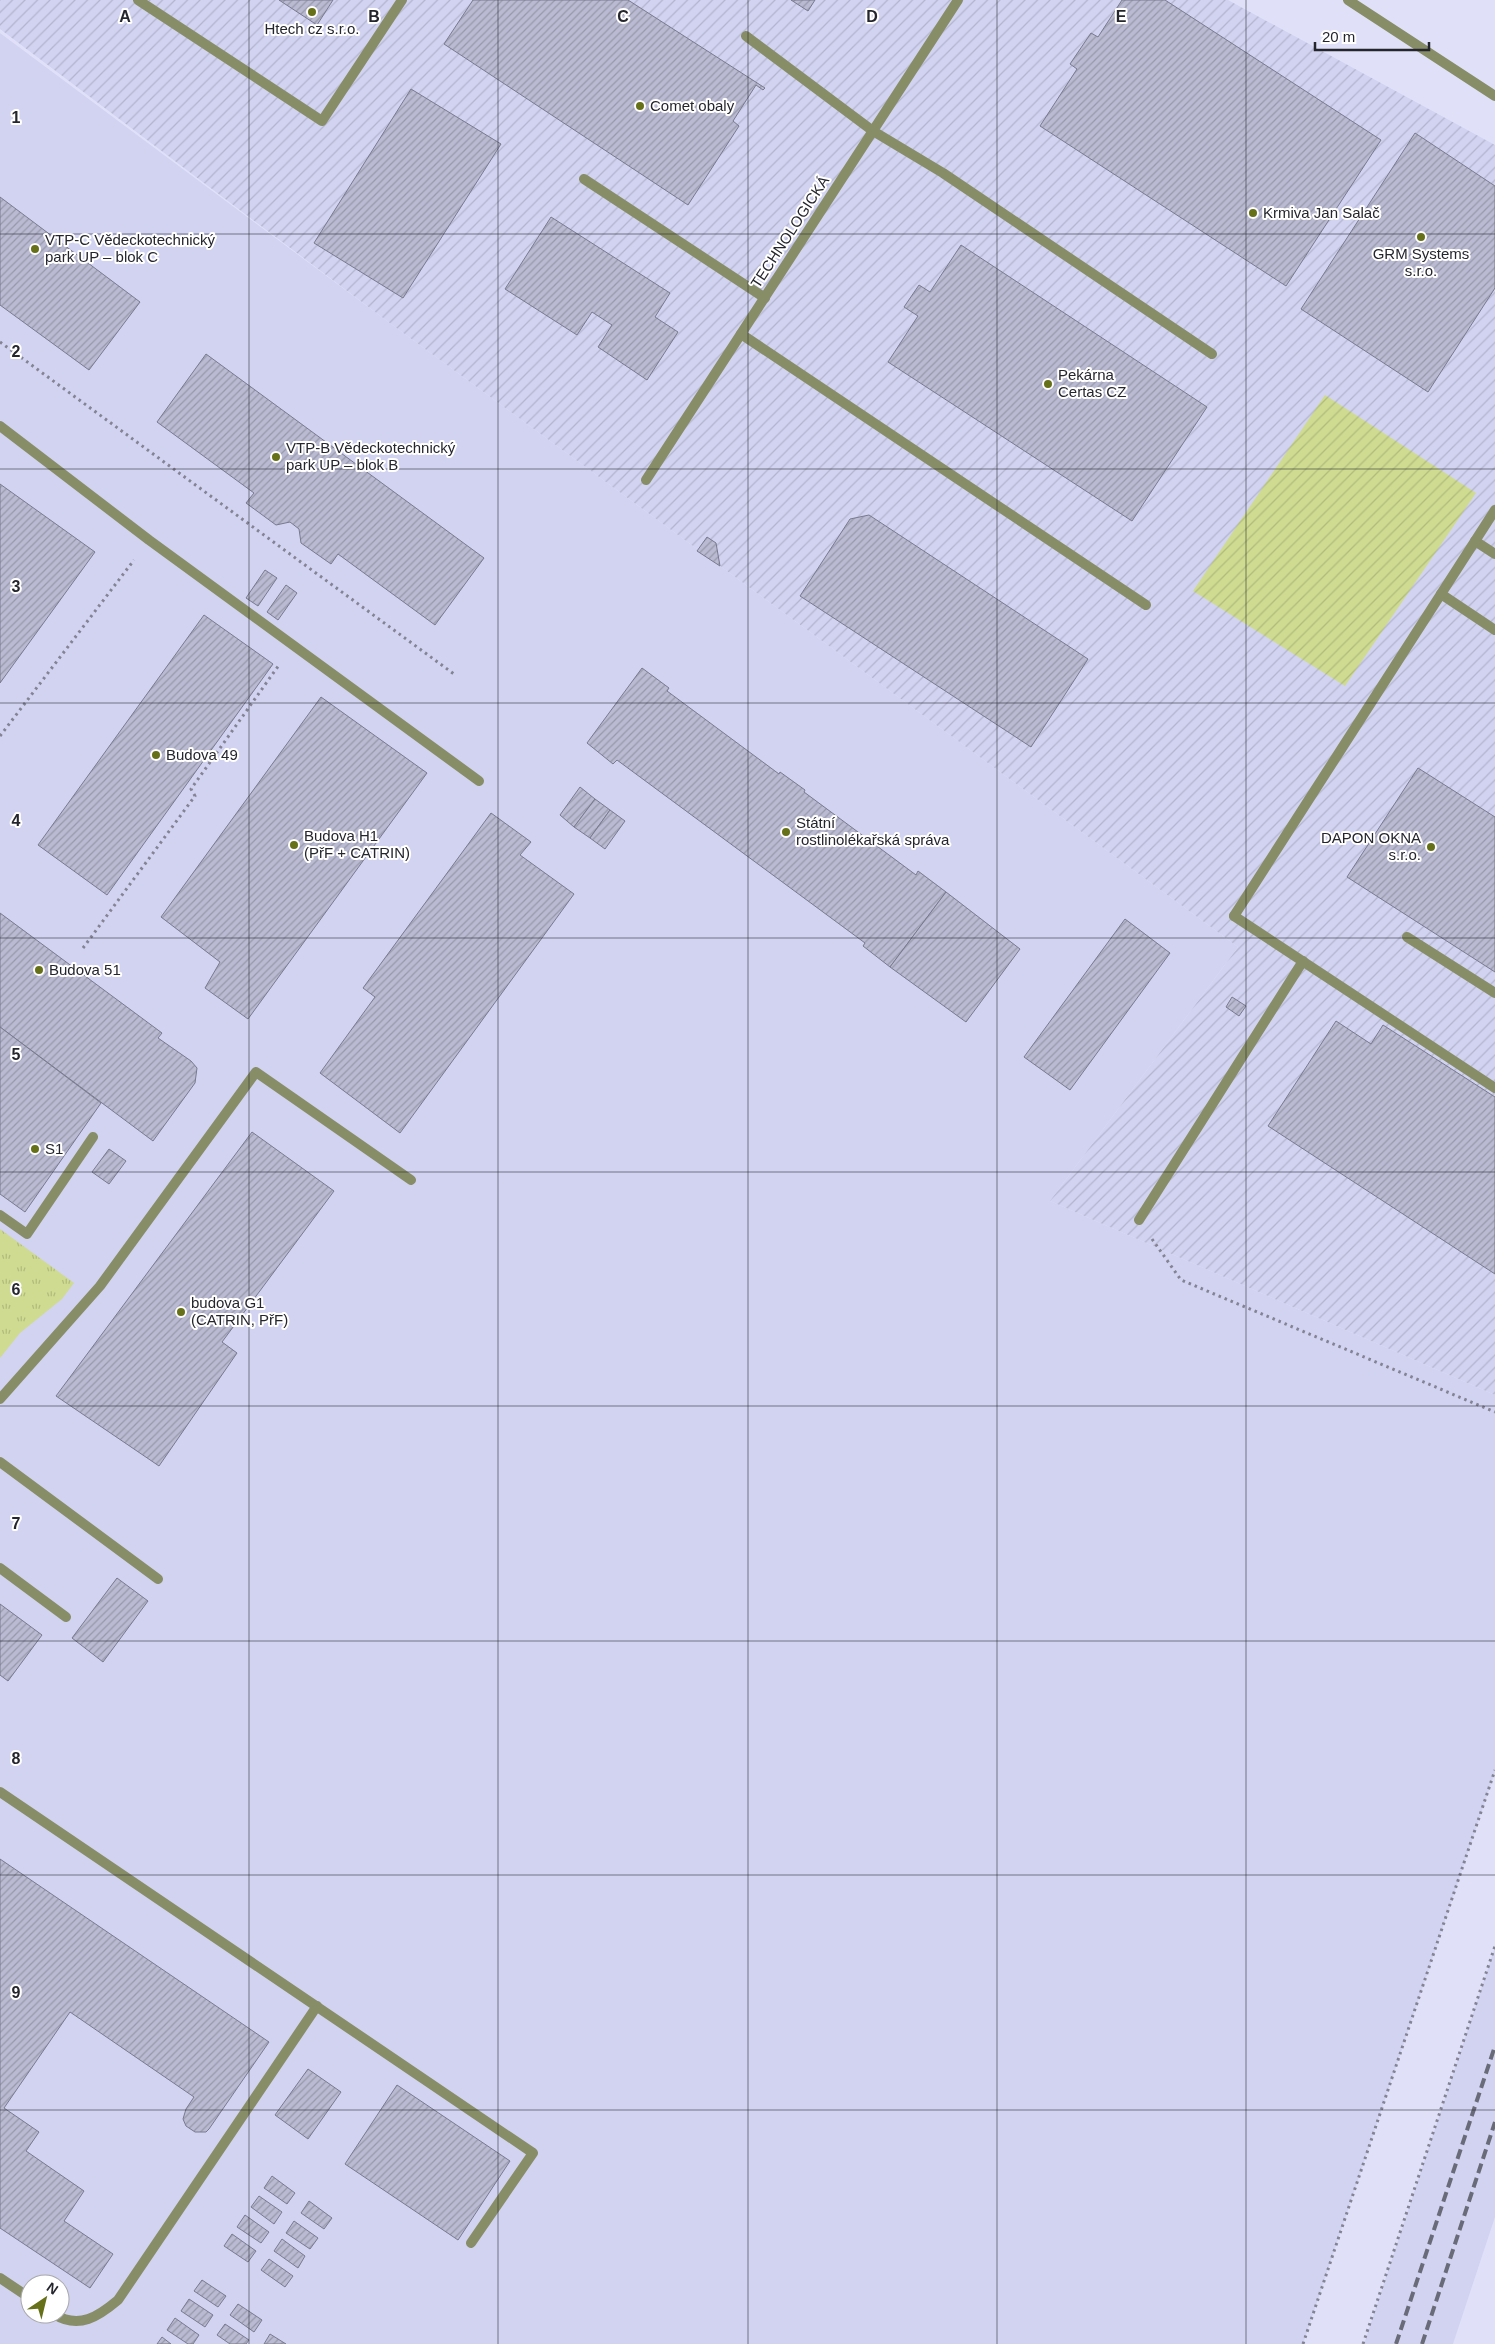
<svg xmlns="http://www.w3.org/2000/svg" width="1495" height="2344" viewBox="0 0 1495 2344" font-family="Arial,sans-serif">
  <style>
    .built { fill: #d1d3f1; fill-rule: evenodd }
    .industrial { fill: url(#industrial-furrows) }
    .park { fill: url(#park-tufts) }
    .garden { fill: url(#garden-furrows) }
    .building { fill: url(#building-hatch); stroke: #797a8f }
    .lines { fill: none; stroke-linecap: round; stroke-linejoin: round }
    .path { stroke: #838394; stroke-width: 3; stroke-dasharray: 2.5 4; stroke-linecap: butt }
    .lane { stroke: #878e67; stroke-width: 10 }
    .street { stroke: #878e67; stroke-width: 10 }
    .rail { stroke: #6a6b79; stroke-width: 4; stroke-dasharray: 10 5; stroke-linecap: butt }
    .grid { fill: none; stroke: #25252e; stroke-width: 1; stroke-opacity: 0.55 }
    .poi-dot { fill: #657019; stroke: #fff; stroke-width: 2 }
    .labels { text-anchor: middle; stroke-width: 4; stroke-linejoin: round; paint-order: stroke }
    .poi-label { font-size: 15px; fill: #25252e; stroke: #fff; text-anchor: start }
    .street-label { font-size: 15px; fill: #25252e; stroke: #fff }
    .grid-label { font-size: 16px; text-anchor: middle; font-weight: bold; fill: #25252e; stroke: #fff; stroke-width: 4; stroke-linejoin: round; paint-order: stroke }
  </style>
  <defs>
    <pattern id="industrial-furrows" width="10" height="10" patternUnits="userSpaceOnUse" patternTransform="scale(1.25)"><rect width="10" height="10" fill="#d1d3f1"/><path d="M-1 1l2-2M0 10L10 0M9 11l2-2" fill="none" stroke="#b3b5cf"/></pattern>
    <pattern id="park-tufts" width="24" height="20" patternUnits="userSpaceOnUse" patternTransform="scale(1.25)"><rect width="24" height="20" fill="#cedb90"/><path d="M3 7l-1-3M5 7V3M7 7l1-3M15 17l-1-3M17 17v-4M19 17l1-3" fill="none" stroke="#b1bc7c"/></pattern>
    <pattern id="garden-furrows" width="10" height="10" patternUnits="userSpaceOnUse" patternTransform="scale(1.25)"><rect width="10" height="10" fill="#cedb90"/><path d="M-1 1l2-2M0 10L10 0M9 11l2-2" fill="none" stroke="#b1bc7c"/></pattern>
    <pattern id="building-hatch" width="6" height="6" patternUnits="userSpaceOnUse" patternTransform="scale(1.25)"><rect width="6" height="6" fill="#babbd2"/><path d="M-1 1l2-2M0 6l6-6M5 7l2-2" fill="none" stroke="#9798ab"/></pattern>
  </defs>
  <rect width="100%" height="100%" fill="#e0e1f9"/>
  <g class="built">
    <path d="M0 33 387 321 1238 947 1050 1201 1495 1395V1772L1303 2344H0ZM30 2284H60V2314H30Z"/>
    <path d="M1495 1947V2217L1453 2344H1364Z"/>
  </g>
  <path class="industrial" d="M0 0H1228L1495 145V1395L1050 1201 1238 947 387 321 0 29Z"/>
  <path class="park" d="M0 1229 74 1283 62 1299 20 1333 0 1358Z"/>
  <path class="garden" d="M1325 395 1476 493 1345 686 1193 591Z"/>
  <g class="building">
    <path d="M279 0H333L317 25Z"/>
    <path d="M473 0H628L765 88 763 90 756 85 733 121 739 126 688 205 444 44Z"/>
    <path d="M791 0H815L808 11Z"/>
    <path d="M1122 0H1165L1381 140 1286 286 1040 126 1077 69 1070 64 1091 33 1098 37Z"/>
    <path d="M411 89 501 144 403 298 314 243Z"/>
    <path d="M1415 133 1495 186V288L1428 392 1301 309Z"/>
    <path d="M0 197 140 302 89 370 0 305Z"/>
    <path d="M551 217 670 293 655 317 678 332 647 380 598 347 612 325 592 312 577 335 505 289Z"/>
    <path d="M961 245 1207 407 1132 521 888 362 918 316 904 307 919 285 930 292Z"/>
    <path d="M206 354 484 558 435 625 338 554 331 564 301 543 299 529 290 522 276 525 246 503 254 493 157 422Z"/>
    <path d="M0 484 95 552 0 683Z"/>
    <path d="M869 515 1088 659 1031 747 800 596 850 519Z"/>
    <path d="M707 537 716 543 720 566 697 551Z"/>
    <path d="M265 570 277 578 258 606 246 598Z"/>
    <path d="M286 585 297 593 278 620 267 612Z"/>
    <path d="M204 615 273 664 107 895 38 845Z"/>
    <path d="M642 668 669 688 667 691 779 774 780 772 805 790 804 792 916 875 918 871 946 892 890 967 863 946 865 943 617 760 613 764 587 743Z"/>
    <path d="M321 697 427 773 248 1019 205 988 220 962 161 917Z"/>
    <path d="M1418 768 1495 817V972L1347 877Z"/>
    <path d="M580 787 595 799 574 827 560 815Z"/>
    <path d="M595 799 610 810 590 838 574 827Z"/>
    <path d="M610 810 625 821 605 849 590 838Z"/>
    <path d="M491 813 531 842 520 855 574 894 400 1133 320 1073 375 997 363 988Z"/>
    <path d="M946 892 1020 949 966 1022 890 967Z"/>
    <path d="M0 913 162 1033 158 1038 191 1061 197 1068 195 1083 153 1141 0 1027Z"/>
    <path d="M1125 919 1170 953 1070 1090 1024 1057Z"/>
    <path d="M1232 997 1246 1006 1239 1016 1226 1007Z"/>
    <path d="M1336 1021 1371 1044 1383 1025 1495 1097V1274L1268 1126Z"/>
    <path d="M0 1027 101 1103 25 1212 0 1194Z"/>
    <path d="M252 1132 334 1191 222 1342 237 1353 159 1466 56 1396Z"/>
    <path d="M109 1149 126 1161 109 1184 92 1172Z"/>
    <path d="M117 1578 148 1601 103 1662 72 1638Z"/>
    <path d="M0 1604 42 1635 8 1681 0 1675Z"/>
    <path d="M0 1859 269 2042 209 2129 206 2132H195L186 2126 183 2119 186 2109 194 2097 70 2012 4 2108 39 2132 26 2151 84 2191 64 2221 113 2254 90 2288 0 2228Z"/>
    <path d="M308 2069 341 2092 308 2139 275 2115Z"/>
    <path d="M397 2085 510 2161 458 2240 345 2164Z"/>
    <path d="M272 2176 295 2193 287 2204 264 2188Z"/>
    <path d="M259 2196 282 2212 274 2224 251 2207Z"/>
    <path d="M309 2201 332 2218 324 2229 301 2213Z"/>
    <path d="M245 2215 269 2232 261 2243 237 2227Z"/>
    <path d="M294 2221 318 2238 310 2249 286 2233Z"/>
    <path d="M232 2234 256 2251 248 2262 224 2246Z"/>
    <path d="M282 2239 305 2256 298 2268 274 2251Z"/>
    <path d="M269 2259 293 2276 285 2287 261 2270Z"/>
    <path d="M202 2280 226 2296 218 2307 194 2291Z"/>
    <path d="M189 2299 213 2315 205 2327 181 2311Z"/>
    <path d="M238 2304 262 2320 254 2332 230 2315Z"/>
    <path d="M175 2318 199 2335 193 2344H188L167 2330Z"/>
    <path d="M225 2324 249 2340 246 2344H230L217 2335Z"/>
    <path d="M270 2334 286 2344H264Z"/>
    <path d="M162 2337 171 2344H157Z"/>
  </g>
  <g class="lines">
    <g class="path">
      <path d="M0 342 454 674"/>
      <path d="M0 736 134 560"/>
      <path d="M83 948 195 796 191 789 279 665"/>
      <path d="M1152 1239 1181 1280 1495 1412"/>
      <path d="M1303 2344 1495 1770"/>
      <path d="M1363 2344 1495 1946"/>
    </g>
    <g class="lane">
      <path d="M138 0 322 121 402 0"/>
      <path d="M746 36 873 131 943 173 1212 354"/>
      <path d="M584 179 765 298"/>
      <path d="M741 334 1146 605"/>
      <path d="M0 426 149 540 479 781"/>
      <path d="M1475 541 1495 554"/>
      <path d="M1441 594 1495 630"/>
      <path d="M1234 916 1495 1088"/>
      <path d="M1407 937 1495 993"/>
      <path d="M0 1215 27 1234 93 1137"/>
      <path d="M1139 1220 1303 961"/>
      <path d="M0 1399 100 1286 256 1072 411 1180"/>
      <path d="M0 1462 158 1579"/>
      <path d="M0 1568 66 1617"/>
      <path d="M0 1792 533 2153 471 2243"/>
      <path d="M0 2278 30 2298"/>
      <path d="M54 2314C79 2330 99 2316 118 2300L317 2006"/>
    </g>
    <g class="street">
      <path d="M1348 0 1495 96"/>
      <path d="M646 480 958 0"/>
      <path d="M1234 916 1495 510"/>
    </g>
    <g class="rail">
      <path d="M1396 2344 1495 2046"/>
      <path d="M1422 2344 1495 2122"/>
    </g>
  </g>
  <path class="grid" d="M249 0V2344M498 0V2344M748 0V2344M997 0V2344M1246 0V2344M0 234H1495M0 469H1495M0 703H1495M0 938H1495M0 1172H1495M0 1406H1495M0 1641H1495M0 1875H1495M0 2110H1495"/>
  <g class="poi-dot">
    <circle cx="312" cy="12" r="5"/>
    <circle cx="640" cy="106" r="5"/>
    <circle cx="1253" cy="213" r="5"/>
    <circle cx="1421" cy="237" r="5"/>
    <circle cx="35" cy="249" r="5"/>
    <circle cx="1048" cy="384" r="5"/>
    <circle cx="276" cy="457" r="5"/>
    <circle cx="156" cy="755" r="5"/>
    <circle cx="786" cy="832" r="5"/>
    <circle cx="294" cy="845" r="5"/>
    <circle cx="1431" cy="847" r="5"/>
    <circle cx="39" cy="970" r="5"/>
    <circle cx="35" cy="1149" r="5"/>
    <circle cx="181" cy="1312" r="5"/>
  </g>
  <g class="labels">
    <g class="poi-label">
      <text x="312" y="34" text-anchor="middle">Htech cz s.r.o.</text>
      <text x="650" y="111">Comet obaly</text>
      <text x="1263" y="218">Krmiva Jan Salač</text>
      <text x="45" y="245">VTP-C Vědeckotechnický<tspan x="45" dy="17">park UP – blok C</tspan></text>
      <text x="1421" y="259" text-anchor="middle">GRM Systems<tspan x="1421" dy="17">s.r.o.</tspan></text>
      <text x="1058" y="380">Pekárna<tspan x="1058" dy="17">Certas CZ</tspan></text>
      <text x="286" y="453">VTP-B Vědeckotechnický<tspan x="286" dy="17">park UP – blok B</tspan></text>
      <text x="166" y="760">Budova 49</text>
      <text x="796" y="828">Státní<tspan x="796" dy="17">rostlinolékařská správa</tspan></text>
      <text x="304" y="841">Budova H1<tspan x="304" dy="17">(PřF + CATRIN)</tspan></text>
      <text x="1421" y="843" text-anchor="end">DAPON OKNA<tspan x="1421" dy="17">s.r.o.</tspan></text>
      <text x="49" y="975">Budova 51</text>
      <text x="45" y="1154">S1</text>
      <text x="191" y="1308">budova G1<tspan x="191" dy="17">(CATRIN, PřF)</tspan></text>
    </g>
    <g class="street-label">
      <text transform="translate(790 232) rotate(-57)" y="5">TECHNOLOGICKÁ</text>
    </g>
  </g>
  <g class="grid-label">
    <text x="125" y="22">A</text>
    <text x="374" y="22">B</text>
    <text x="623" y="22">C</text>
    <text x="872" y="22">D</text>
    <text x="1121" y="22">E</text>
    <text x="16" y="123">1</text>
    <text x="16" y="357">2</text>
    <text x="16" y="592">3</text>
    <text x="16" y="826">4</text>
    <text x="16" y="1060">5</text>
    <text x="16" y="1295">6</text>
    <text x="16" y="1529">7</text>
    <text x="16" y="1764">8</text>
    <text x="16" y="1998">9</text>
  </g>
  <g transform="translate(45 2299) rotate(35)"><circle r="24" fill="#ffffff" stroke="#a8a8ab"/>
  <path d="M0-4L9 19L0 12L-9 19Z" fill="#657019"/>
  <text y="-8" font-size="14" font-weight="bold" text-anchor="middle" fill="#25252e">N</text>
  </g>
  <path d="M1315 42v8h114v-8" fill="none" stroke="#25252e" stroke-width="2.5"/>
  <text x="1322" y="42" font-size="15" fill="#25252e" stroke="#ffffff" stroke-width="4" paint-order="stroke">20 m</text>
</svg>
